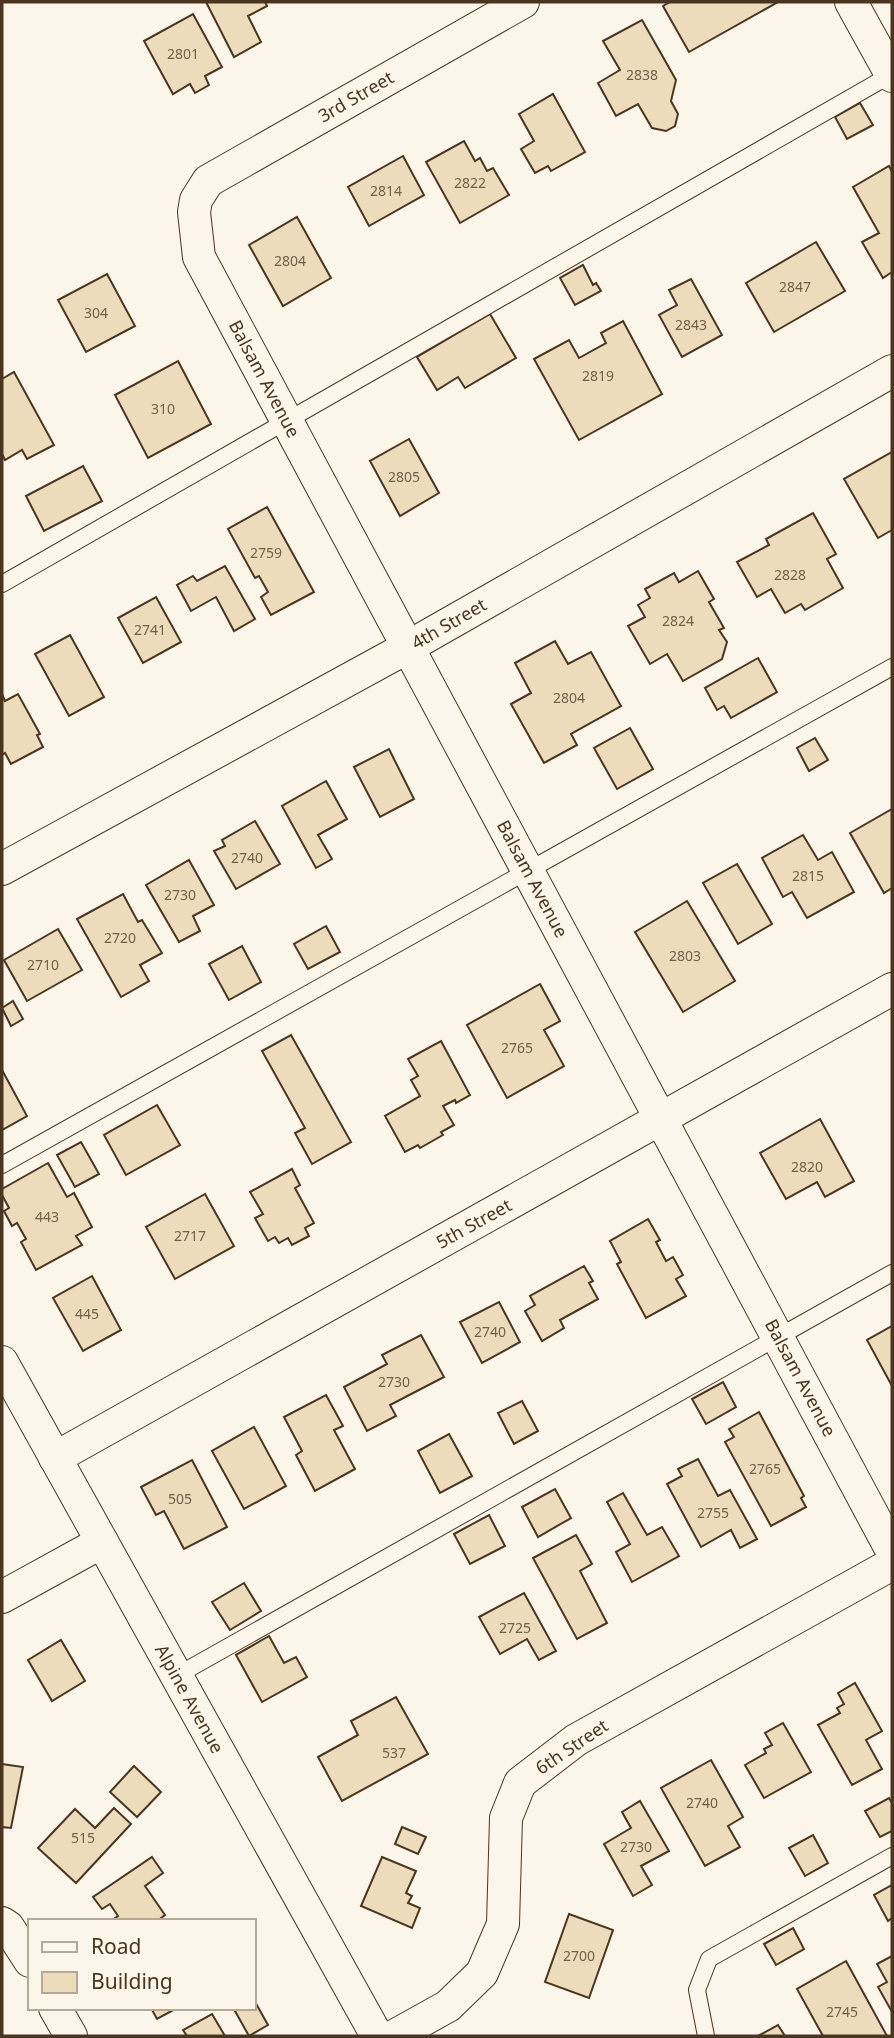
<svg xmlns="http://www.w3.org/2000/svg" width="894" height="2038" viewBox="0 0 894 2038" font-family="'Noto Sans',sans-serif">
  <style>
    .building { fill: #ecdcbc; stroke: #4a3520; stroke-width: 2 }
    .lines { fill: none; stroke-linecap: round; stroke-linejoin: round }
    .service-casing { stroke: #4a3520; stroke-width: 18 }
    .minor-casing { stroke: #4a3520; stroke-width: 34 }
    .service { stroke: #fbf6e9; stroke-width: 16 }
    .minor { stroke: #fbf6e9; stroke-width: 32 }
    .labels { text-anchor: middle; stroke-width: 5; stroke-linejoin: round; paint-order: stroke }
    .number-label { font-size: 14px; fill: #725f47 }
    .street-label { font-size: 18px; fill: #4a3520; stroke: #fbf6e9 }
  </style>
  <rect width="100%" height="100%" fill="#fbf6e9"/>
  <g class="building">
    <path d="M206 2H265L267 6 248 16 261 42 234 57Z"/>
    <path d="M670 2H778L689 52 663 6Z"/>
    <path d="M193 14 222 67 205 76 209 85 195 93 190 84 173 94 144 41Z"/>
    <path d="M642 20 676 80 671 101 678 114 675 126 666 131 652 128 638 104 616 116 598 83 620 70 603 41Z"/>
    <path d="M553 94 585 152 551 171 548 166 535 173 521 149 534 141 519 114Z"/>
    <path d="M860 103 873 125 847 139 835 117Z"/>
    <path d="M464 141 475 161 480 158 487 171 493 168 509 195 460 223 426 162Z"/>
    <path d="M403 156 424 195 369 226 348 187Z"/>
    <path d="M889 166 892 172V272L883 278 862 242 879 233 853 187Z"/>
    <path d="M297 217 331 278 283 306 249 245Z"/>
    <path d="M816 242 845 291 774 332 746 283Z"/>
    <path d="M583 265 593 285 596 283 601 291 575 305 560 278Z"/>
    <path d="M107 274 135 326 86 352 58 300Z"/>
    <path d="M691 279 722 335 682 357 659 315 677 305 669 290Z"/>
    <path d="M490 314 516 358 465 388 458 377 437 390 417 357Z"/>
    <path d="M623 321 662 394 579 440 534 359 569 340 579 358 606 343 601 333Z"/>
    <path d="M178 361 211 424 148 458 115 395Z"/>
    <path d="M14 372 54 445 27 459 22 450 5 460 2 454V379Z"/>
    <path d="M409 439 439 493 400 516 370 461Z"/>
    <path d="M892 452V530L878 538 844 479Z"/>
    <path d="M83 466 102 501 44 531 26 496Z"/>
    <path d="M267 507 314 592 271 615 261 597 268 592 259 576 255 578 228 529Z"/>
    <path d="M813 513 836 554 827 559 843 588 805 610 801 604 785 613 771 589 757 597 737 562 769 545 766 539Z"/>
    <path d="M225 566 255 619 234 631 216 597 191 611 177 585 193 576 197 581Z"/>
    <path d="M698 571 714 599 709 602 724 628 719 630 727 642 722 659 683 681 667 654 650 664 628 626 645 617 638 605 650 598 645 589 674 573 679 582Z"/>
    <path d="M156 597 181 642 143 663 118 618Z"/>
    <path d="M70 635 104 697 69 716 35 654Z"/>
    <path d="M555 641 568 664 591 652 621 706 571 734 577 745 544 763 511 704 531 693 515 663Z"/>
    <path d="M758 658 777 692 731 718 724 706 717 710 705 688Z"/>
    <path d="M2 694 5 701 18 694 40 734 37 735 43 747 11 764 5 753 2 755Z"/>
    <path d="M630 728 653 769 617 789 594 748Z"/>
    <path d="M815 738 828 760 809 771 797 748Z"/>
    <path d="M389 749 414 799 380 817 354 767Z"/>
    <path d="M326 781 347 819 318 835 332 859 316 868 282 806Z"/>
    <path d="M892 809V888L884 893 850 833Z"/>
    <path d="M255 821 280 864 236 889 214 851 225 846 222 840Z"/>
    <path d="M803 835 818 860 832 852 854 892 807 918 792 892 783 897 762 858Z"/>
    <path d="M189 860 214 905 193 916 200 931 179 942 146 885Z"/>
    <path d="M737 864 772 924 738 944 703 883Z"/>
    <path d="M123 894 138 922 142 920 162 953 140 965 149 981 121 997 77 919Z"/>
    <path d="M687 901 735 981 683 1012 635 932Z"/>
    <path d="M326 926 340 952 308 969 294 944Z"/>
    <path d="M58 929 82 970 27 1001 4 960Z"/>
    <path d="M242 946 261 982 229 1000 209 964Z"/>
    <path d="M540 984 560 1021 544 1030 564 1066 507 1098 467 1025Z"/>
    <path d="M13 1001 23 1019 11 1026 2 1008Z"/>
    <path d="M291 1035 351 1142 312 1164 295 1133 305 1128 262 1051Z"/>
    <path d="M441 1041 470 1095 456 1103 455 1100 443 1106 454 1125 441 1132 443 1135 420 1148 418 1145 405 1152 385 1116 420 1096 411 1080 418 1076 408 1059Z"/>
    <path d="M2 1070 27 1116 2 1130Z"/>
    <path d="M157 1105 180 1145 126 1175 104 1135Z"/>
    <path d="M820 1119 854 1181 825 1197 817 1182 786 1199 760 1153Z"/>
    <path d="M81 1142 99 1174 75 1187 57 1155Z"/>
    <path d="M48 1163 67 1197 74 1193 92 1227 76 1236 82 1245 36 1270 21 1242 26 1239 17 1223 12 1226 4 1211 9 1208 2 1195V1189Z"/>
    <path d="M292 1169 300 1185 295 1188 314 1223 305 1228 309 1236 292 1245 288 1238 279 1243 275 1237 268 1241 255 1218 263 1214 250 1192Z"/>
    <path d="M205 1194 234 1246 175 1279 146 1227Z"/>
    <path d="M648 1219 660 1240 656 1242 666 1261 673 1257 683 1275 676 1279 686 1296 646 1318 617 1264 621 1262 610 1241Z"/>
    <path d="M584 1266 593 1281 589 1283 598 1299 560 1320 564 1328 542 1341 525 1311 535 1305 530 1296Z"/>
    <path d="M92 1276 121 1330 83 1351 53 1298Z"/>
    <path d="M499 1302 520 1342 482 1363 460 1322Z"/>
    <path d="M892 1326V1386L867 1340Z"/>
    <path d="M421 1335 444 1377 390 1405 396 1416 367 1431 344 1387 387 1364 382 1355Z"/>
    <path d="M723 1382 736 1407 706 1424 692 1399Z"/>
    <path d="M326 1395 343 1426 334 1430 355 1469 315 1491 296 1455 302 1451 284 1417Z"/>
    <path d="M522 1401 538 1431 514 1444 498 1413Z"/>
    <path d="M759 1412 804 1496 801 1498 806 1507 771 1526 725 1442 734 1437 729 1429Z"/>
    <path d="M254 1427 286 1486 244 1509 212 1451Z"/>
    <path d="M449 1434 472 1476 440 1493 418 1451Z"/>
    <path d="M698 1459 718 1496 730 1490 757 1539 740 1548 731 1530 701 1547 667 1484 682 1476 678 1469Z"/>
    <path d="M192 1460 227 1527 184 1549 164 1511 156 1515 141 1487Z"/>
    <path d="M555 1489 571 1518 538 1537 522 1507Z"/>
    <path d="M623 1493 647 1535 662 1527 679 1556 632 1582 616 1552 630 1544 607 1502Z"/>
    <path d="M489 1515 505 1546 470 1564 454 1534Z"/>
    <path d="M576 1535 592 1564 580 1571 607 1623 577 1639 533 1558Z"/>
    <path d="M244 1583 261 1611 230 1630 212 1602Z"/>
    <path d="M524 1593 556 1651 539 1660 527 1639 500 1654 479 1617Z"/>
    <path d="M269 1636 284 1663 296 1657 307 1677 262 1702 236 1655Z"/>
    <path d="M61 1640 85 1681 52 1701 28 1660Z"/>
    <path d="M855 1683 882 1731 866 1740 882 1769 852 1785 818 1725 840 1713 837 1708 844 1704 838 1693Z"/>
    <path d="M396 1697 428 1754 342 1801 318 1757 358 1735 351 1721Z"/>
    <path d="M783 1723 811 1772 764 1798 745 1765 766 1753 764 1749 772 1745 765 1733Z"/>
    <path d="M711 1760 743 1817 728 1826 740 1847 705 1866 661 1788Z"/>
    <path d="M2 1764 23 1767 11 1828 2 1827Z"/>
    <path d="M134 1766 161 1792 137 1817 110 1792Z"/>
    <path d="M889 1798 892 1803V1831L880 1837 865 1811Z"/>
    <path d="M640 1801 669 1851 641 1866 652 1885 633 1896 604 1844 631 1828 622 1812Z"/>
    <path d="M114 1808 131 1824 76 1883 38 1848 75 1809 95 1828Z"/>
    <path d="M402 1827 426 1837 418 1854 395 1844Z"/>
    <path d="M813 1835 828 1863 805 1876 789 1848Z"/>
    <path d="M152 1857 163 1873 145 1886 165 1915 157 1921H111L118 1916 110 1904 102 1909 93 1897Z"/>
    <path d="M382 1857 416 1871 406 1893 412 1896 408 1903 420 1908 412 1928 361 1906Z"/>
    <path d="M892 1885V1918L888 1921 874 1895Z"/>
    <path d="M569 1914 613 1930 589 1998 545 1982Z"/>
    <path d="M793 1928 804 1949 776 1965 764 1944Z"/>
    <path d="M892 1956V2012L878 1987 887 1982 877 1964Z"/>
    <path d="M846 1961 887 2036H823L797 1989Z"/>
    <path d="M254 2000 268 2025 249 2036 235 2011 240 2008H254Z"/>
    <path d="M151 2008H177L157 2019Z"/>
    <path d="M212 2014 225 2036H187L183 2030Z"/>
    <path d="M778 2025 785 2036H758Z"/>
  </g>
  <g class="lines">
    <g class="service-casing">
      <g id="service">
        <path d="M2 584 892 74"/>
        <path d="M2 1165 892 667"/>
        <path d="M176 1676 892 1273"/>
        <path d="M706 2036 697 1990 709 1959 892 1856"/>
      </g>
    </g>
    <g class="minor-casing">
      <g id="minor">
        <path d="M523 2 208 181 196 200 194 212 199 257 892 1551"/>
        <path d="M851 2 892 76"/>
        <path d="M2 869 408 647 892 371"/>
        <path d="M2 1362 377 2036"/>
        <path d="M55 1458 892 989"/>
        <path d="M2 1597 102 1542"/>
        <path d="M2 1923 8 1927 30 1961"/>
        <path d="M55 2008 71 2036"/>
        <path d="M394 2036 448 2006 482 1973 503 1924 506 1818 520 1783 576 1740 892 1564"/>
      </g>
    </g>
    <use href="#service" class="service"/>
    <use href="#minor" class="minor"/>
  </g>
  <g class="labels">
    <g class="number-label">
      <text x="183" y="59">2801</text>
      <text x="642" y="80">2838</text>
      <text x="470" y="188">2822</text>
      <text x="386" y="196">2814</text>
      <text x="290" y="266">2804</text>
      <text x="795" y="292">2847</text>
      <text x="96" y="318">304</text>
      <text x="691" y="330">2843</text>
      <text x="598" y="381">2819</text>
      <text x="163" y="414">310</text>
      <text x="404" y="482">2805</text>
      <text x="266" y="558">2759</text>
      <text x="790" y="580">2828</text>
      <text x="678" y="626">2824</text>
      <text x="150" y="635">2741</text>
      <text x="569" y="703">2804</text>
      <text x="247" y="863">2740</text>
      <text x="808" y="881">2815</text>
      <text x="180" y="900">2730</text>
      <text x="120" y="943">2720</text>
      <text x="685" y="961">2803</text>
      <text x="43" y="970">2710</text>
      <text x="517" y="1053">2765</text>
      <text x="807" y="1172">2820</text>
      <text x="47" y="1222">443</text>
      <text x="190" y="1241">2717</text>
      <text x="87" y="1319">445</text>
      <text x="490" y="1337">2740</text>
      <text x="394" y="1387">2730</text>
      <text x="765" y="1474">2765</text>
      <text x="180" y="1504">505</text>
      <text x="713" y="1518">2755</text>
      <text x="515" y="1633">2725</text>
      <text x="394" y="1758">537</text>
      <text x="702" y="1808">2740</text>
      <text x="83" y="1843">515</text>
      <text x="636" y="1852">2730</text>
      <text x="579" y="1961">2700</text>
      <text x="842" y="2017">2745</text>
    </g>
    <g class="street-label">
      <text transform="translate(356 97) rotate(-30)" y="6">3rd Street</text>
      <text transform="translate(264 379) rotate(62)" y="6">Balsam Avenue</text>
      <text transform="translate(449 624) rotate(-30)" y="6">4th Street</text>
      <text transform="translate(532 879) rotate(62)" y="6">Balsam Avenue</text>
      <text transform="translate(474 1224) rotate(-29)" y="6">5th Street</text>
      <text transform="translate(800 1378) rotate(62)" y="6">Balsam Avenue</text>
      <text transform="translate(189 1699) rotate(61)" y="6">Alpine Avenue</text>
      <text transform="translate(572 1747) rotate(-34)" y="6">6th Street</text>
    </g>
  </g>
  <rect width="894" height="2038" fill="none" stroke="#4a3520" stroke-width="7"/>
  <rect x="28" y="1919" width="228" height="91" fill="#fbf6e9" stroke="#b4a999" stroke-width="2"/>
  <rect x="42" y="1942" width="35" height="10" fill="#fbf6e9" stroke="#b4a999" stroke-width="2"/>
  <text x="91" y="1954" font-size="21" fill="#4a3520">Road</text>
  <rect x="42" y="1972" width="35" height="21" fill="#ecdcbc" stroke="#b4a999" stroke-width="2"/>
  <text x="91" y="1989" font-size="21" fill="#4a3520">Building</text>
</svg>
